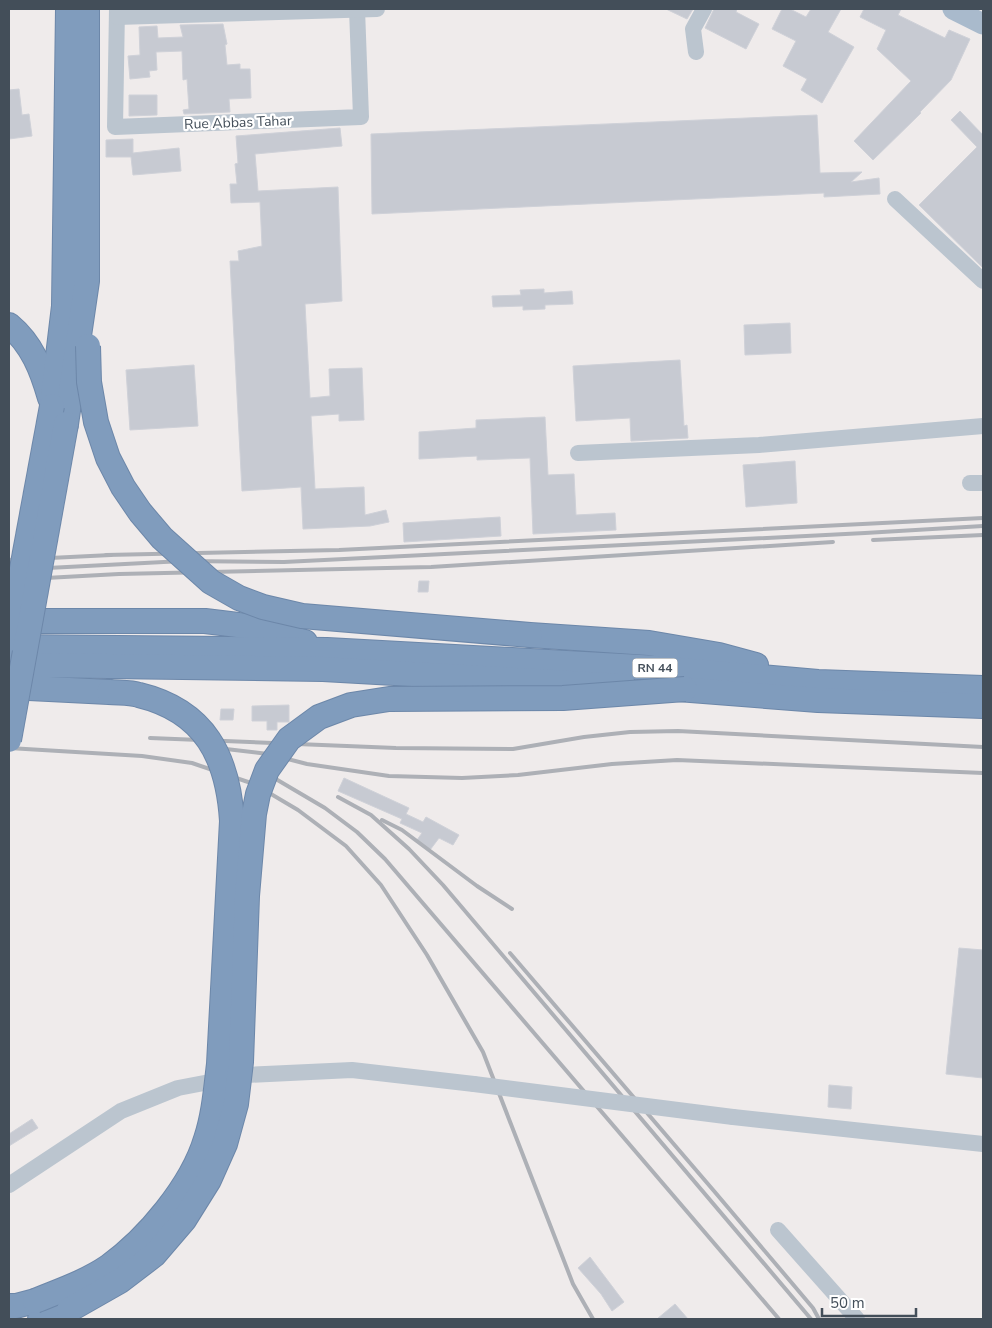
<svg xmlns="http://www.w3.org/2000/svg" width="992" height="1328" viewBox="0 0 992 1328" font-family="'Nunito Sans',sans-serif">
  <style>
    .building { fill: #c7cad2; stroke: #cfd1d8 }
    .lines { fill: none; stroke-linecap: round; stroke-linejoin: round }
    .highway-casing { stroke: #6c87a9; stroke-width: 26 }
    .minor { stroke: #bbc5cf; stroke-width: 16 }
    .major { stroke: #a9bacc; stroke-width: 21 }
    .highway { stroke: #809cbd; stroke-width: 24 }
    .rail { stroke: #adb0b6; stroke-width: 4 }
    .highway-bridge-casing { stroke: #6c87a9; stroke-width: 26; stroke-linecap: butt }
    .minor-bridge { stroke: #bbc5cf; stroke-width: 16 }
    .highway-bridge { stroke: #809cbd; stroke-width: 24 }
    .labels { text-anchor: middle; stroke-width: 4.5; stroke-linejoin: round; paint-order: stroke }
    .shield { fill: #fff; stroke: #7b838b; stroke-width: 1 }
    .shield-label { font-size: 12px; font-weight: bold; fill: #434e59 }
    .street-label { font-size: 14px; fill: #434e59; stroke: #fff }
  </style>
  <rect width="100%" height="100%" fill="#efebeb"/>
  <g class="building">
    <path d="M666 9H693L687 19Z"/>
    <path d="M714 9H737L736 12 759 24 746 49 705 28Z"/>
    <path d="M782 9H790L806 17 811 9H841L828 32 854 47 822 103 801 90 807 79 783 66 796 41 772 29Z"/>
    <path d="M864 9H901L898 15 945 38 949 30 970 39 951 80 920 112 921 113 873 160 854 141 911 81 877 49 886 30 860 17Z"/>
    <path d="M223 24 227 44 225 45 227 65 240 64V69H250L251 98 229 99 230 112 184 114 183 110 189 109 187 79 183 80 182 51 156 52 157 70 149 71 150 77 130 79 128 56 140 55 139 27 157 26 158 38 183 37 180 25Z"/>
    <path d="M19 89 22 115 29 114 32 136 9 139V90Z"/>
    <path d="M129 95H157V115L129 116Z"/>
    <path d="M960 111 983 135V268L919 205 977 147 951 120Z"/>
    <path d="M817 115 820 173 862 172 851 182 879 178 880 194 824 197V193L372 214 371 134Z"/>
    <path d="M340 128 342 146 255 154 258 191 338 187 342 301 305 304 310 398 330 396 329 369 362 368 364 420 339 421V414L311 416 315 489 364 487 365 515 386 510 389 522 370 526 303 529 301 487 242 491 230 261H239L238 251 262 246 260 202 231 203 230 184H237L235 164 238 163 236 136Z"/>
    <path d="M133 139V153L179 148 181 171 133 175 131 157H106V140Z"/>
    <path d="M544 289V293L572 291 573 304 545 305V309L523 310V306L493 307 492 296 521 295 520 290Z"/>
    <path d="M790 323 791 353 745 355 744 325Z"/>
    <path d="M680 360 684 426 687 425 688 438 631 441 630 418 576 421 573 366Z"/>
    <path d="M194 365 198 426 130 430 126 370Z"/>
    <path d="M545 417 548 475 574 474 576 515 615 513 616 530 533 534 530 458 477 460V456L419 459V432L476 428V420Z"/>
    <path d="M795 461 797 503 746 507 743 465Z"/>
    <path d="M500 517 501 536 404 542 403 523Z"/>
    <path d="M419 581H429L428 592H418Z"/>
    <path d="M289 705V722H277V730H267V721H252V706Z"/>
    <path d="M221 709H234L233 720H220Z"/>
    <path d="M344 778 409 808 406 814 423 822 426 817 459 835 453 845 439 838 430 850 417 840 422 833 400 823 402 819 338 791Z"/>
    <path d="M959 948 983 950V1078L946 1074Z"/>
    <path d="M829 1085 852 1087 851 1109 828 1107Z"/>
    <path d="M32 1119 38 1128 9 1146V1134Z"/>
    <path d="M590 1257 624 1302 612 1311 601 1294 578 1268Z"/>
    <path d="M675 1304 688 1319H657Z"/>
  </g>
  <g class="lines">
    <g class="highway-casing">
      <g id="highway">
        <path d="M9 325C32 344 42 370 50 398"/>
        <path d="M52 406 64 306 68 9"/>
        <path d="M66 424 87 281V9"/>
        <path d="M11 621H205L246 626 305 642"/>
        <path d="M530 635 649 643 719 655 756 665"/>
        <path d="M9 647 327 650 657 668 818 682 983 688"/>
        <path d="M9 666 35 665 323 669 624 686"/>
        <path d="M9 687 109 692"/>
        <path d="M665 688 818 700 983 706"/>
        <path d="M9 1306H16L35 1301"/>
        <path d="M40 1319 69 1310"/>
      </g>
    </g>
    <g class="minor">
      <path d="M117 9 115 127 361 117 357 9"/>
      <path d="M117 17 377 9"/>
      <path d="M696 52 693 29 704 9"/>
      <path d="M895 199 983 281"/>
      <path d="M578 453 759 445 983 426"/>
      <path d="M970 483H983"/>
      <path d="M733 1117 983 1144"/>
      <path d="M9 1185 121 1111 178 1088 246 1075 352 1070 474 1084"/>
      <path d="M778 1230 857 1319"/>
    </g>
    <path class="major" d="M953 9 983 24"/>
    <use href="#highway" class="highway"/>
    <g class="rail">
      <path d="M873 540 983 535"/>
      <path d="M106 555 339 550 983 518"/>
      <path d="M9 560 111 555"/>
      <path d="M9 570 183 561 284 562 865 533 983 526"/>
      <path d="M9 580 119 574 431 567 833 542"/>
      <path d="M150 738 396 748 513 749 584 737 630 732 678 731 983 747"/>
      <path d="M209 747 268 754 307 764 389 776 462 778 518 775 612 764 677 760 983 773"/>
      <path d="M9 748 142 756 192 763 254 784 298 810 346 846 381 885 427 955 483 1052 573 1284 593 1319"/>
      <path d="M269 775 325 808 357 832 385 859 779 1319"/>
      <path d="M338 797 371 815 409 849 443 885 811 1319"/>
      <path d="M382 820 402 830 477 886 512 909"/>
      <path d="M510 953 714 1191 813 1308 819 1319"/>
    </g>
    <g class="highway-bridge-casing">
      <g id="highway-bridge">
        <path d="M88 346 89 382 96 422 108 458 123 487 140 512 162 538 211 582 239 598 263 607 302 616 530 635"/>
        <path d="M9 639 52 406"/>
        <path d="M9 740 66 424"/>
        <path d="M35 1301C59 1291 86 1282 108 1267 147 1239 192 1186 206 1139 214 1115 216 1089 219 1064L232 821C228 757 205 711 139 695 130 692 119 693 109 692"/>
        <path d="M69 1310 120 1281 154 1255 184 1220 209 1180 225 1144 236 1104 241 1062 247 896 254 814 258 794 267 770 289 739 319 717 351 705 389 699 563 698 685 689"/>
      </g>
    </g>
    <path class="minor-bridge" d="M474 1084 733 1117"/>
    <use href="#highway-bridge" class="highway-bridge"/>
  </g>
  <g class="labels">
    <rect class="shield" x="632.5" y="658.5" width="45" height="19" rx="4"/>
    <g class="shield-label">
      <text x="655" y="672">RN 44</text>
    </g>
    <g class="street-label">
      <text transform="translate(238 122) rotate(-2)" y="5">Rue Abbas Tahar</text>
    </g>
  </g>
  <rect width="992" height="1328" fill="none" stroke="#434e59" stroke-width="20"/>
  <path d="M822 1308v8h94v-8" fill="none" stroke="#434e59" stroke-width="2.5"/>
  <text x="830" y="1308" font-size="15" fill="#434e59" stroke="#ffffff" stroke-width="4" paint-order="stroke">50 m</text>
</svg>
